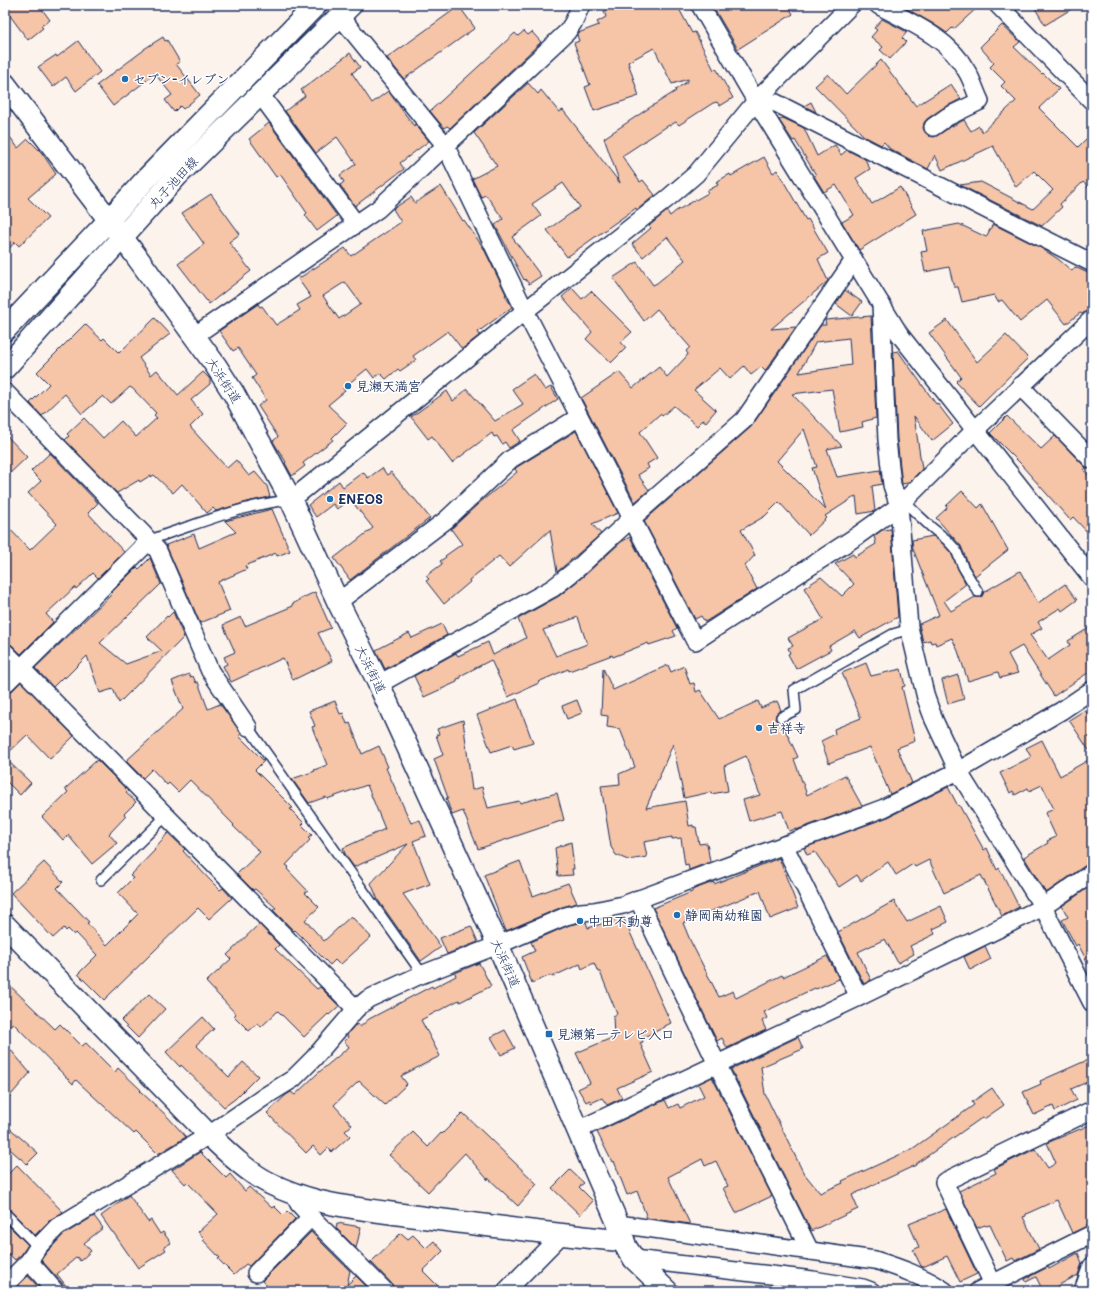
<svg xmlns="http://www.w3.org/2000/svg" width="1097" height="1296" viewBox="0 0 1097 1296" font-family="Mali,'Klee One',sans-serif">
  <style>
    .building { fill: #f6c4a6; stroke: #1b2f5e; fill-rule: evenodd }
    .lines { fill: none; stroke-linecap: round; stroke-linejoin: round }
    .service-casing { stroke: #1b2f5e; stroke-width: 12 }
    .minor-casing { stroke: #1b2f5e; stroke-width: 20 }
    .tertiary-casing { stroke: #1b2f5e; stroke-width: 24 }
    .service { stroke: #fff; stroke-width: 9 }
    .minor { stroke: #fff; stroke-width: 17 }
    .tertiary { stroke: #fff; stroke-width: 21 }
    .poi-dot { fill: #1f6fb2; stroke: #fff; stroke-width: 1.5 }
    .labels { text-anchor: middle; stroke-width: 3; stroke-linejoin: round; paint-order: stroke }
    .poi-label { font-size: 13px; font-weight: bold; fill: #1b2f5e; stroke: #fff; text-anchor: start }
    .street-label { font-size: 13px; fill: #1b2f5e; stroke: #fff }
  </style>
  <rect width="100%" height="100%" fill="#fdf3ed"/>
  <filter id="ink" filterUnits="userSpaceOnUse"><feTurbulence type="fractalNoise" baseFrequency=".025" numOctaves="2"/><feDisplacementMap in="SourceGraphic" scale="8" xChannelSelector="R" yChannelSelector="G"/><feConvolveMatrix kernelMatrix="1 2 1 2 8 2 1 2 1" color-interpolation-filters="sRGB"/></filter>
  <g filter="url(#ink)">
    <g class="building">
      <path d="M5 5H39L50 20 41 26 43 28 28 40 5 9Z"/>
      <path d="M615 5H677L692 33 695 32 714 70 716 68 733 98 720 106 717 102 713 103 679 125 676 122 669 126V125L622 156 640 182 643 180 655 195 637 210 636 208 567 257 547 230 580 207 563 183 532 204 541 216 512 237 541 276 529 284 525 279 524 280 495 225 503 219 486 195 481 197 472 179 497 166 474 133 528 83 538 94 541 90 559 112 563 110 620 183 604 138 652 106 676 91 675 90 688 81V79L672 84 654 48 628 62 639 96 594 111 585 87 590 85 574 43 579 41 577 35 578 33 599 25 597 22 606 17 604 11Z"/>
      <path d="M712 5H788L793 14 738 49Z"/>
      <path d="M900 5H980L954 29 952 28 947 33 932 23Z"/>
      <path d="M1033 5H1078L1045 25Z"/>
      <path d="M459 6 475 28 404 79 387 58Z"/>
      <path d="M882 19 907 32 902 38 906 42 890 59 880 50 883 47 871 37 877 30 874 28Z"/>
      <path d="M1002 25 1020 42 1014 47 1042 74 1043 73 1059 89 1039 108 1078 147 1092 133V191L1083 182 1060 204 1062 207 1042 226 960 185 981 182 1033 209 1053 190 1034 171 1016 187 993 146 942 170 935 155 928 169 894 151 890 149 884 142 881 145 864 136 815 86 828 74 846 94 881 60 916 106 951 84 961 99 943 108 927 119 924 123 923 128 925 132 929 136 934 137 938 135 952 126 964 120 971 131 979 126 982 132 1016 101 1001 86 1005 82 990 67 994 63 980 47Z"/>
      <path d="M524 31 528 35 532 32 541 42 450 128 447 126 444 128 430 111 515 33 518 36Z"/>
      <path d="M163 37 165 41 167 40 180 62 176 64 200 95 183 109 180 106 174 112 165 100 172 95 155 74 113 106 97 85 144 50V49Z"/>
      <path d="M78 41 100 72 76 91 66 77 53 87 38 67 56 55 57 57Z"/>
      <path d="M350 53 360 67 352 73 372 103 388 91 414 126 415 124 429 141 400 163 404 169 355 206 340 185 344 182 340 175 356 164 337 137 316 153 285 111 305 96 301 90Z"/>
      <path d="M811 102 816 112 804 106Z"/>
      <path d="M783 118 804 128 817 156 835 145 841 155 847 150 865 159 870 169 856 178 872 204 900 187 916 214 859 250 842 222 854 215 836 185 824 192 814 176 816 175 795 140 793 141 779 120Z"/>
      <path d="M269 123 337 216 317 231 305 215 307 213 280 174 276 177 249 139Z"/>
      <path d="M5 130 18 148 28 139 42 153 56 174 28 198 48 218 19 246 15 242 5 253Z"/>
      <path d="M764 157 773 173 777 170 806 220 808 219 828 253 818 259 828 281 771 329 796 327 765 371 761 367 751 375 744 366 730 379 720 368 694 390 716 410 706 422 703 420 697 426 674 406 662 416 660 414 640 432 657 458 647 464 649 468 638 475 649 490 635 502 581 398 619 372 633 388 659 367 667 377 686 357 688 354 686 351 690 347 657 309 644 321 613 278 637 262 653 285 657 283 685 260 667 237 643 257 632 244 651 228 649 226 667 211 670 216 676 211 708 193 707 191 718 185 716 182 730 174 731 176Z"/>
      <path d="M441 186 463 221 464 220 483 247 506 294 505 295 512 307 478 332 480 335 462 349 448 331 413 356 416 360 400 371 398 369 386 379 380 373 374 378 367 369 343 388 345 391 328 405 347 423 332 438 333 440 303 463 305 466 292 476 285 463 286 462 274 443 273 441 278 437 258 406 266 400 252 378 256 375 238 348 233 351 219 331 258 304 260 307 262 306 276 325 300 310 297 305 311 297 298 279 345 248 351 256 401 222 393 209 411 197 415 203ZM345 282 361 304 339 319 323 296Z"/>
      <path d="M211 194 240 234 229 242 251 271 209 304 178 264 204 244 182 213Z"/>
      <path d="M959 224 986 237 993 224 1041 248 1058 259 1072 271 1075 267 1092 275V309H1089L1082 314 1080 313 1066 324 1047 300 1020 322 1002 300 998 302 994 295 962 302 958 287H954L949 267 925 272 921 252 927 251 923 231Z"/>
      <path d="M572 288 582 299 591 291 632 332 621 342 626 348 611 363 586 339 592 332 562 297Z"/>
      <path d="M845 290 862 302 852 316 836 304Z"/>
      <path d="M871 316 876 418 862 422 863 427 840 432 832 389 792 394 842 446 827 449 837 477 880 470 882 484 872 486 875 511 858 514 856 496 825 516 827 518 809 535 779 502 765 516 741 530 755 555 745 566 757 589 705 622 701 616 695 619 644 521 751 427 821 325H826L825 320ZM849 338 851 365 799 373 816 342ZM804 429 817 467 812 468 826 510 777 461Z"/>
      <path d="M155 318 170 334 139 358 151 375 157 370 178 395 203 372 210 379V384L191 400 203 414 190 427 227 468 236 460 249 476 255 472 267 486 270 497 251 501 216 511 213 508 207 513 182 484 173 493 154 475 151 477V475L140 482 139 480 117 493 65 440 69 436 67 434 84 418 103 438 121 421 136 437 157 418 154 415 156 413 133 389 130 387 111 404 103 396 82 414 65 394 42 416 30 403 49 384 37 372 85 324 102 340 104 338 119 353Z"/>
      <path d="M947 320 977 362 1006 335 1028 358 979 406 956 382 961 377 929 333Z"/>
      <path d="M898 351 936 404 937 403 953 424 932 441 914 416 922 469 908 483 902 484 897 439 893 352Z"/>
      <path d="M534 374 545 390 551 387 558 399 513 430 520 441 509 448 505 442 502 444 497 436 494 437 492 433 452 463 432 436 428 439 411 417 447 391 453 401 467 389 495 421 523 404 512 389Z"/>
      <path d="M1007 416 1041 449 1055 436 1086 468 1084 470 1092 479V537L1073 517 1070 520 1023 467V466L990 433Z"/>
      <path d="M576 431 618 513 592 524 601 534 557 572 550 530 509 567 499 556 469 580 470 582 444 604 426 581 429 579 426 576 442 564 440 561 446 557 445 556 462 544 451 529 478 504 517 472 515 469 517 467Z"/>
      <path d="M5 434 27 457 5 478Z"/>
      <path d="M50 453 98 503 88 513 124 552 98 578 93 573 76 589 75 587 46 614 53 622 21 654 12 645 5 642V524L30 550 57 524 28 493 41 481 31 471Z"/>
      <path d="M382 468 387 475 391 472 413 498H414L430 518 350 580 334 558 373 528 350 499 337 509 333 504 316 517 308 505 339 481 343 487 363 472 368 478Z"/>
      <path d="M962 491 978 508 982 504 1008 550 975 576 968 564 961 546 936 518 947 508 946 506Z"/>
      <path d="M272 509 290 551 277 556 276 553 245 566 247 569 218 582 230 611 200 623 166 545 194 534 199 548 236 532 225 521Z"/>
      <path d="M891 529 898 617 860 638 855 631 829 646 831 650 796 669 788 654 790 653 788 648 793 646 788 638 823 619 804 588 821 577 842 596 854 584 835 564 853 554 855 557 876 544 874 536 882 530Z"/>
      <path d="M933 536 943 544 951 553 958 569 966 584 944 601 951 611 975 597H981L984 592 1020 571 1038 603 1065 584 1077 600 1062 611 1060 608 1038 622 1042 628 1030 635 1048 660 1070 645 1068 641 1092 626V670L1054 696 1022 646 1008 654 1018 673 1000 678 998 672 968 681 958 651 952 638 936 645 935 642 931 643 930 640 923 642 919 624 939 615 913 549 912 540Z"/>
      <path d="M630 537 677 628 673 631 676 636 649 645 648 643 613 657 612 655 569 671 568 669 538 682 539 683 508 697 491 660 460 676 461 678 457 679V682L424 697 414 676 456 653 458 656 488 642 493 655 526 638 518 619 559 596 585 575 621 542ZM578 617 587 644 556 656 543 630Z"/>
      <path d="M150 558 161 584 100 643 126 664 162 651 147 637 167 616 168 617 173 612 184 637 119 703 113 689 100 693 87 656 65 678 64 676 53 687 35 668 112 594 111 593 137 567 139 569Z"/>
      <path d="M315 592 331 628 318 633 332 661 293 680 283 658 231 682 223 666 227 664 224 657 235 652 223 625 241 617 245 626 293 606 292 604 298 601V600Z"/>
      <path d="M442 624 447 635 385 669 376 650 409 633 412 638Z"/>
      <path d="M866 663 871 676 901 669 905 686 902 687 915 741 897 748 912 783 890 794 870 747 829 763 821 741 835 734 834 729 861 718 842 673Z"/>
      <path d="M668 665 671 672 684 666 690 684 694 683 696 692 700 690 719 719 758 701 761 708 777 701 781 710 776 714 775 719 778 722 782 723 798 757 794 759 807 795 845 775 862 806 796 830V829L789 831 782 811 749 821 743 800 760 795 746 756 724 766 728 791 711 794V792L684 798 673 744 646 808 685 801 689 826 693 825V827H696L699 844 707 843 710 862 689 870 688 864 685 865 681 838 672 839V837L644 842 647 857 628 860 616 855 611 847 601 786 620 784 619 774 635 767 620 729 607 727 608 716 601 715 603 668 613 690Z"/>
      <path d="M189 674 190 677 193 676 196 683 198 682 208 709 220 704 242 734 239 736 264 761 255 770 293 808 290 809 304 823 302 825 312 835 308 838 310 840 286 865 289 867 287 869 308 891 305 893 319 907 305 920 324 941 351 916 371 937 340 965 335 960 330 965 295 930 294 931 273 910 276 908 255 889 253 890 237 874 260 852 233 826 234 825 190 780 178 792 169 783 167 785 152 769 143 778 126 761 183 709 172 681Z"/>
      <path d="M958 675 964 699 948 704 942 680Z"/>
      <path d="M21 682 74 736 50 759 27 735 5 756V694L12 691Z"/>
      <path d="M517 699 533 743 514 749 512 745 491 752 477 715Z"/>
      <path d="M577 700 582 713 567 719 562 706Z"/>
      <path d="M335 701 340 714 343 713 347 724 350 723 362 754 379 746 388 767 386 768 411 823 420 820 426 836 413 841 430 884 403 894 441 947 421 961 378 900 371 883 408 844 354 867 346 856 343 848 385 829 367 785 327 799 326 797 309 803 292 779 315 771 314 770 327 765 312 727 315 726 309 711Z"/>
      <path d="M1085 710 1092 721V755L1069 720Z"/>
      <path d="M463 720 472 790 482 787 488 808 519 801 520 803 557 793 564 820 478 849 463 811 452 815 446 798H448L434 759 443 755 436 735 439 734 437 729Z"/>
      <path d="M1042 740 1060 776 1092 758V863L1086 865 1046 893 1024 857 1048 843 1047 841 1056 837 1045 813 1054 809 1042 785 1029 791 1028 788 1015 795 1013 791 1010 793 1000 773 1031 757 1026 748Z"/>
      <path d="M5 758 31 783 20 795 5 780Z"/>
      <path d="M97 760 128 791 126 793 136 802 124 814 126 816 109 834 117 843 92 864 68 835 63 840 42 817 68 792 65 789Z"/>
      <path d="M948 787 958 806 959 805 984 850 987 848 997 870 999 868 1003 875 1019 907 1002 916 981 875 944 893 929 860 915 867 913 864 896 875 888 862 861 881 857 875 839 887 815 852 807 855 804 848 888 817Z"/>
      <path d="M168 833 185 849 183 851 208 878 220 890 223 888 232 898 209 919 198 908 104 1000 78 974 97 955 76 933 74 935 68 929 66 931 64 928 53 938 11 893 44 862 63 882 57 888 89 922 87 923 107 945 138 914 118 893 133 878 130 876 155 850 154 849Z"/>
      <path d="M571 842 574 869H572L573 875 558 876 555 848Z"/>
      <path d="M779 858 798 908 770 919 760 891 683 923 690 940 719 997 733 991 736 998 782 975 783 977 827 956 839 979 816 989 815 988 764 1012 767 1018 762 1021 766 1030 727 1048 722 1038 717 1041 653 908 692 892V890L713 882 714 884Z"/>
      <path d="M520 861 533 896 568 883 577 903 562 907 506 931 484 875Z"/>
      <path d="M1092 885V971L1078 944 1076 946 1062 920 1068 917 1062 906Z"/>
      <path d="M894 901 907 922 941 906 948 922 933 929 935 934 910 946 914 954 898 963 885 939 858 952 871 980 864 984 838 932Z"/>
      <path d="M623 917 671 1023 665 1026V1027L642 1038 643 1042 640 1043 653 1072 617 1088 622 1098 607 1105 602 1098 591 1103 590 1100 586 1102 578 1089 590 1083 576 1053 614 1037 613 1016 617 1014 600 972H598L594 963 582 969 580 964 552 977 551 975 532 983 522 957 535 951 531 942 569 925 586 922 588 928Z"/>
      <path d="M259 924 279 945 275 949 317 989 320 987 339 1006 329 1015 328 1014 304 1037 278 1011 261 1027 258 1023 249 1031 234 1016 236 1014 206 982 231 959 227 955Z"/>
      <path d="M471 926 478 942 447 954 440 938Z"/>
      <path d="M985 946 991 959 970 970 964 957Z"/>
      <path d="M479 963 491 986 460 1002 459 1000 421 1020 440 1056 401 1076 407 1084 385 1105 359 1081 334 1105 352 1125 345 1131 350 1136 332 1152 328 1148 321 1155 313 1146 306 1153 267 1113 286 1095 291 1092 295 1095 318 1073 349 1047 344 1041 348 1037 347 1035 354 1026 358 1024 360 1027 369 1019 432 986 433 988 456 976 455 973Z"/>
      <path d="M5 981 55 1029 60 1024 82 1046 86 1043 115 1072 118 1068 141 1090 140 1091 166 1115 186 1137 158 1154 136 1132 134 1134 76 1080 73 1084 13 1023 5 1030Z"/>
      <path d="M149 994 165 1009 138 1038 121 1021Z"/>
      <path d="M203 1017 214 1029 196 1045 229 1077 243 1062 258 1076 235 1099 224 1107 181 1065 180 1067 166 1052Z"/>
      <path d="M505 1030 515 1048 501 1055 491 1037Z"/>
      <path d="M798 1037 803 1049 761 1067 765 1094 803 1172 820 1193 843 1183 842 1181 912 1149 974 1105 972 1102 992 1088 1004 1105 984 1119 983 1117 916 1164V1165L852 1195 858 1209 811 1231 731 1069Z"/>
      <path d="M5 1043 30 1073 5 1102Z"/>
      <path d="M1092 1058V1080L1071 1089 1077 1100 1055 1111 1053 1106 1034 1115 1023 1092 1041 1084 1040 1081Z"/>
      <path d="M712 1077 772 1196 736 1213 723 1188 728 1186 716 1161 705 1166 702 1159 668 1177 690 1224 647 1218 637 1191 627 1195 614 1161 612 1162 597 1132 665 1100 669 1108 678 1104 680 1108 704 1096 698 1084Z"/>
      <path d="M463 1113 537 1184 518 1206 488 1178V1180L465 1153 428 1192 389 1155 413 1132 428 1147 441 1133 442 1134Z"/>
      <path d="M5 1124 38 1153 27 1164 5 1145Z"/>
      <path d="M1092 1124V1224L1072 1233 1057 1200 1026 1214V1216L1023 1217 1039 1249 1015 1261 1013 1258 1007 1261 990 1225 986 1226 985 1225 977 1228 959 1191 996 1173 994 1169 1035 1149 1048 1168 1056 1163 1047 1143Z"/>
      <path d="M200 1152 226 1178 230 1174 245 1191 249 1187 272 1208 274 1206 283 1215 287 1211 295 1219 249 1266 246 1264 234 1275 218 1259 220 1258 203 1240 205 1239 198 1232 218 1214 187 1182 185 1184 172 1170Z"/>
      <path d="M17 1165 63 1212 50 1220 35 1235 9 1209 5 1207V1177Z"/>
      <path d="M570 1170 584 1183 579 1187 593 1201 580 1215 552 1188Z"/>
      <path d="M129 1195 148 1222 151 1220 160 1234 163 1232 171 1243 164 1247 166 1250 138 1268 113 1232H112L101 1216Z"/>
      <path d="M946 1209 977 1274 960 1282 947 1256 923 1267 921 1266 913 1250 919 1247 909 1224Z"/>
      <path d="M94 1216 103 1228 84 1243 91 1251 80 1261 77 1257 57 1274 70 1291H65L63 1284 41 1260 46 1253 63 1235Z"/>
      <path d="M5 1222 28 1245 21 1255 15 1260 5 1250Z"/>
      <path d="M337 1223 361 1227 356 1248 336 1228Z"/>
      <path d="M311 1232 350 1271 347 1285 356 1276 371 1291H272L262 1281Z"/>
      <path d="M401 1233 408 1239 413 1235 426 1248 434 1241 443 1251 423 1271 443 1291H395L392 1284 371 1262Z"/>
      <path d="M1078 1253 1082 1263 1078 1275 1057 1286 1060 1291H1043L1036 1277 1026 1282 1025 1279 1048 1267 1049 1269Z"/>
      <path d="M28 1276 42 1291H13Z"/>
    </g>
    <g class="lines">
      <g class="service-casing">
        <g id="service">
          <path d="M904 501 916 513 931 527 947 540 956 550 963 567 978 592"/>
          <path d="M149 541C162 535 176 531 190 526 222 515 256 503 291 500"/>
          <path d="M781 717 796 710 794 690 893 634 910 629"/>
          <path d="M248 727 423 975"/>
          <path d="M101 880 166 816"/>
          <path d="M5 1213 38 1247"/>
        </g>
      </g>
      <g class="minor-casing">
        <g id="minor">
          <path d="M700 5 756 101 900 335 1092 578"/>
          <path d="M878 5C909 22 948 37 966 70 972 79 975 91 980 101L947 117 933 127"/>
          <path d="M998 5 1092 101"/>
          <path d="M340 16 445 145 525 311 695 641 857 536 899 506 975 430 1092 319"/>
          <path d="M260 94 356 224"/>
          <path d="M756 101 776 103 1092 263"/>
          <path d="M881 304 887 440 892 485 899 506 909 627 926 698 934 720 958 771 1043 907 1092 1003"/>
          <path d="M194 336 378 209 567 32 573 23 581 5"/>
          <path d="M1020 386 1092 460"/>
          <path d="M5 392 144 535 158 551 210 671 248 727"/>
          <path d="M291 500 525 311 668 198 696 174 756 101 851 5"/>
          <path d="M338 602 446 520 511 459 579 417"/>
          <path d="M5 652 356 1009"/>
          <path d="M5 684 149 541"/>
          <path d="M379 684 553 588 578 568 631 519 744 420 854 260"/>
          <path d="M784 845 859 997"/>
          <path d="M638 899 717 1064 810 1251"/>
          <path d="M578 1130 859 997 1043 907 1092 873"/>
          <path d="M294 1193 299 1204 311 1217 385 1291"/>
          <path d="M618 1224 875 1260C900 1268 923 1276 945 1291"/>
          <path d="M634 1259 813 1280 863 1288 871 1291"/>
          <path d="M29 1261 55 1291"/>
          <path d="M256 1273 311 1217"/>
          <path d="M993 1284 944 1182 1092 1110"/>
          <path d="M5 1285 29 1261 38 1247 57 1227 209 1135 267 1095 293 1079 314 1058 356 1009 368 999 418 976 498 945 566 916 581 912 594 911 623 905 884 808 958 771 1061 711 1092 690"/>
          <path d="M506 1291 561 1235"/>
          <path d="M978 1291 1092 1234"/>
          <path d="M1083 1291 1092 1266"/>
        </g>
      </g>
      <g class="tertiary-casing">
        <g id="tertiary">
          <path d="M5 84 134 253 216 366 234 394 291 500 338 602 376 678 498 945 618 1224 626 1247 634 1259 667 1291"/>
          <path d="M5 330 109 220 147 178 316 5"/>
          <path d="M5 368 177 176 351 5"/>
          <path d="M5 925 209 1135C228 1153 247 1172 271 1184 304 1200 333 1205 369 1210 391 1213 413 1216 435 1219 498 1227 561 1235 624 1241"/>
        </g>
      </g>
      <use href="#service" class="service"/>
      <use href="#minor" class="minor"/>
      <use href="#tertiary" class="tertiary"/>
    </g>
  </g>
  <g class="poi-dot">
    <circle cx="125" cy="79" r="4"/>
    <circle cx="348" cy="386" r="4"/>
    <circle cx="330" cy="499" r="4"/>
    <circle cx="759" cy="728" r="4"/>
    <circle cx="677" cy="915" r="4"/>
    <circle cx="580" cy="921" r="4"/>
    <rect x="545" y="1030" width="8" height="8" rx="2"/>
  </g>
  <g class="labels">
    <g class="poi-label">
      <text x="133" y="84">セブン-イレブン</text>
      <text x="356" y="391">見瀬天満宮</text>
      <text x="338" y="504">ENEOS</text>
      <text x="767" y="733">吉祥寺</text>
      <text x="685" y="920">静岡南幼稚園</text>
      <text x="588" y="926">中田不動尊</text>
      <text x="557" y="1039">見瀬第一テレビ入口</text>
    </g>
    <g class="street-label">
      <text transform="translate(173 182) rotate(-47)" y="5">丸子池田線</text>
      <text transform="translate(224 380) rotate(57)" y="5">大浜街道</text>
      <text transform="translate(371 669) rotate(64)" y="5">大浜街道</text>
      <text transform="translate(506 963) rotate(66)" y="5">大浜街道</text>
    </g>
  </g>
  <rect width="1097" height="1296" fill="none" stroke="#fff" stroke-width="20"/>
  <rect x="10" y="10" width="1077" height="1276" fill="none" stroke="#1b2f5e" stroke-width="1.5" filter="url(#ink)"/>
</svg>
